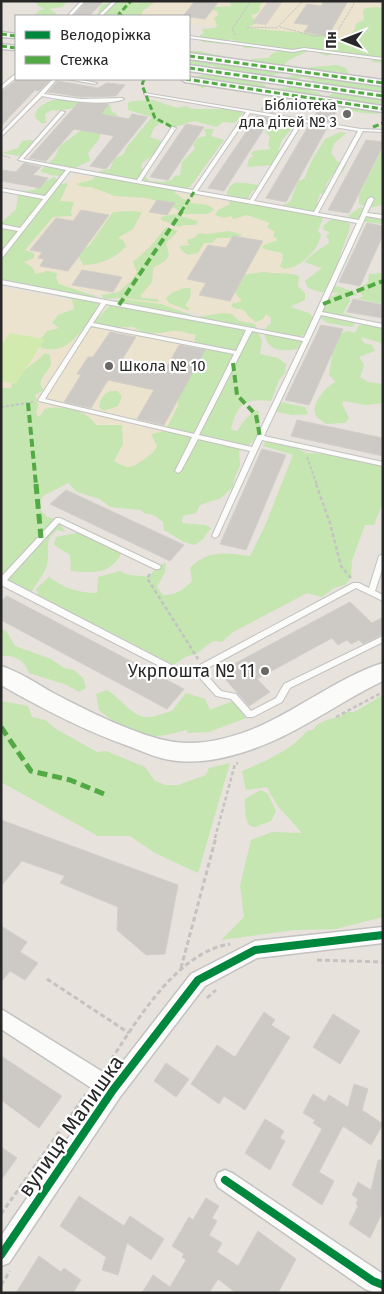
<svg xmlns="http://www.w3.org/2000/svg" width="384" height="1294" viewBox="0 0 384 1294" font-family="'Fira Sans',sans-serif">
  <style>
    .education { fill: #ece3cf }
    .green { fill: #c5e5b1 }
    .pitch { fill: #d2eaae }
    .plaza { fill: #d5d1ca }
    .building { fill: #cdc9c5; stroke: #d2cec8 }
    .lines { fill: none; stroke-linecap: round; stroke-linejoin: round }
    .lane-casing { stroke: #c3c2c2; stroke-width: 2 }
    .street-casing { stroke: #c3c2c2; stroke-width: 3 }
    .secondary-casing { stroke: #c3c2c2; stroke-width: 3 }
    .path-far3 { stroke: #c4c3c2; stroke-width: 1; stroke-dasharray: 2.5 1; stroke-linecap: butt }
    .path-far2 { stroke: #c4c3c2; stroke-width: 2; stroke-dasharray: 3 2; stroke-linecap: butt }
    .path-far1 { stroke: #c4c3c2; stroke-width: 2.5; stroke-dasharray: 4 2.5; stroke-linecap: butt }
    .path { stroke: #c4c3c2; stroke-width: 3; stroke-dasharray: 5 3; stroke-linecap: butt }
    .lane { fill: #fbfbfa; fill-rule: evenodd }
    .street { fill: #fbfbfa; fill-rule: evenodd }
    .secondary { fill: #fbfbfa; fill-rule: evenodd }
    .quiet-far2 { stroke: #53aa44; stroke-width: 3; stroke-dasharray: 6 3; stroke-linecap: butt }
    .quiet-far1 { stroke: #53aa44; stroke-width: 4; stroke-dasharray: 8 4; stroke-linecap: butt }
    .quiet { stroke: #53aa44; stroke-width: 5; stroke-dasharray: 10 5; stroke-linecap: butt }
    .cycleway-casing { stroke: #fff; stroke-width: 11 }
    .cycleway { stroke: #00873e; stroke-width: 8 }
    .poi-dot { fill: #6a6866; stroke: #fff; stroke-width: 2 }
    .labels { text-anchor: middle; stroke-width: 4.5; stroke-linejoin: round; paint-order: stroke }
    .far-poi-label { font-size: 15px; fill: #272727; stroke: #fff; text-anchor: end }
    .poi-label { font-size: 18px; fill: #272727; stroke: #fff; text-anchor: end }
    .near-street-label { font-size: 21px; fill: #272727; stroke: #fff }
  </style>
  <rect width="100%" height="100%" fill="#e7e2dc"/>
  <g class="education">
    <path d="M136 1H251L231 29 189 23V16L123 15Z"/>
    <path d="M252 1H383V46L232 29Z"/>
    <path d="M75 174 191 195 122 299 1 277V266Z"/>
    <path d="M193 195 321 218 265 327 123 299Z"/>
    <path d="M1 287 234 331 149 496 1 401Z"/>
  </g>
  <g class="green">
    <path d="M35 1H68L62 7 49 9 56 13 55 16H33L40 10 45 9 38 6Z"/>
    <path d="M137 1H156L143 11 141 16H97L101 5C110 2 128 0 137 4Z"/>
    <path d="M228 1H265L259 6 260 9 258 13 251 15 252 18 257 19 258 23 247 27C278 33 310 30 340 39L345 38 354 31 356 24 364 20 363 11 365 8 376 7 383 8V63L373 62 371 58 346 56 334 53 327 56 312 51 306 52 289 60 282 67 280 73 267 77 221 70 212 65 203 68 189 66V51H199L222 56V59L248 61 251 59 268 58 273 53 282 50 280 47 257 46 253 48H244L242 44 230 39 223 44 203 42 200 39V35L204 33 202 29 215 28 217 25 214 18 218 15 217 11 211 10 213 7 232 6Z"/>
    <path d="M337 65 346 68 348 73 347 76C341 73 337 68 331 74L383 83V93L339 88 333 84 328 86 310 82 312 80 302 77 293 81 285 78 306 71 307 68 311 67Z"/>
    <path d="M212 73 246 78 245 81 262 83 267 87 264 89 213 85 202 88 197 85 199 83 193 77Z"/>
    <path d="M301 86 312 87 311 91 320 93 322 97H293L291 101H281L276 98 277 95 273 94 272 89Z"/>
    <path d="M337 92 383 98V109L324 98Z"/>
    <path d="M62 98 76 99 78 102 91 103 90 105C78 106 62 112 52 110L45 114 46 123H41L35 117C37 103 50 101 62 98Z"/>
    <path d="M153 100 177 108 186 106 193 109H229L243 113 235 123 223 122 217 127 194 121 175 127 170 124H159L154 128 150 137 162 141 153 155 141 164 144 175 149 181 163 182 172 180 174 176 180 175 182 162 195 149 193 145 198 138 206 136 204 129H214L211 136 224 140 190 187 174 192C178 195 186 202 192 203 200 205 208 202 214 210L207 214H185L169 205 147 198 115 196 91 187H83L76 184 92 180 100 171 110 169 114 159 124 154 126 148 152 117 128 110V103L133 101Z"/>
    <path d="M312 101 381 110V112L377 114 363 113 345 110 339 107 328 108 300 103Z"/>
    <path d="M102 105H110L112 112 117 114 116 117 103 125 99 139 88 153 90 161C65 170 69 183 40 171L55 157 60 146 88 125Z"/>
    <path d="M260 118 294 121 296 124C283 139 277 141 279 163L277 165 247 167 249 159 254 156 251 154 253 151 270 149 268 144 270 137 265 131 270 126Z"/>
    <path d="M341 132 346 133 334 144 331 153 337 161 346 165 343 172 334 173 326 184 325 194H320C316 203 316 209 323 218L318 231 321 235C318 251 300 268 284 269L280 266 283 259 282 253 261 248 266 244 278 240 273 236 275 232 267 227 270 223 247 215 233 219 231 216 224 218 215 215 218 210 230 204 227 193C228 189 230 185 235 183 241 182 259 184 264 188L253 190 248 198 250 200 281 206 290 202 298 181 304 179 311 162 325 139Z"/>
    <path d="M30 140 37 141 27 151 28 154 24 157 2 153 18 148 22 141Z"/>
    <path d="M383 148V204C374 208 367 209 359 204V195Z"/>
    <path d="M54 177 62 184 68 183 60 201 74 202 71 211 72 216 53 217 25 250 34 253V258L24 262 32 267 36 274 47 271 57 273 56 278 59 284 95 296 99 303 93 317 98 318 114 301 122 299 161 304 197 317 223 313 232 314 239 321 255 324 262 341 260 354 278 358 286 364 285 372 279 380 271 401C246 398 236 404 231 430L237 431C243 422 248 414 258 410 264 429 256 443 239 451L240 466 235 476 233 487 221 498 200 505 196 513 183 516 182 523 205 525 211 528 203 539 195 545 184 542 164 530 163 522 154 515 144 513 141 510 110 507 100 499 77 492 68 483 43 496 38 507 47 517 58 520 65 532 57 530C41 543 52 552 46 568 43 576 35 585 31 593L12 586H1V388H11C12 377 36 363 45 353L50 355C50 356 51 363 51 364 48 374 34 380 44 390L35 395 38 405 36 414 39 417 45 409C62 405 86 409 96 425H122L123 444 114 461C128 469 130 469 143 460 149 455 153 454 157 446L151 434 165 431 178 406 177 389 201 364V351L194 340 196 335C189 334 180 330 172 331 158 333 146 337 134 327L84 328C71 343 62 353 41 348L40 340 47 331 59 328 52 323 58 315 74 309 72 299 40 292 31 284H1V223L16 209 18 195 23 191 34 190 41 184Z"/>
    <path d="M361 207 371 213 383 214V224L348 220 349 215Z"/>
    <path d="M130 211 142 212 133 229 118 238 123 240 126 246C116 259 98 265 83 265L78 255 81 250 89 246 94 239 113 212Z"/>
    <path d="M173 214 198 221 196 225H184L179 227 161 220V217Z"/>
    <path d="M346 216V220L350 224C350 232 346 237 344 244 340 254 337 266 338 276L333 285 353 291 358 295 350 296V301L343 313 363 320 356 322 352 327 328 323 319 317 330 297 340 293 320 292 308 288 305 281 322 268 304 262 317 251 328 244 329 240 326 236 330 232 323 230 324 225 332 219Z"/>
    <path d="M166 227 178 231 166 243 169 255 165 261 153 268 152 282 141 295 142 298 157 299 159 302 121 298 104 299 101 295 119 292C125 286 133 280 137 272L133 262 150 247Z"/>
    <path d="M229 231 243 235 231 238H217L212 243H204L198 253 188 255 182 251 179 246 191 245 187 243 188 239 194 238 199 233 206 234Z"/>
    <path d="M263 272C275 274 290 272 299 276L298 286 305 293V300L290 307 309 313 313 317 314 324 309 334 300 336 303 347C287 353 265 353 264 330L271 323V318L266 314 263 319 256 322 249 317 244 310 233 308 231 304 242 301 235 293 237 276Z"/>
    <path d="M383 273V304L358 299 363 296 357 290 368 282 369 274Z"/>
    <path d="M185 288H190C192 293 190 301 185 305L190 309 187 310 169 303 166 298 173 292Z"/>
    <path d="M379 323 383 324V351L381 343 361 337 364 343 372 345 375 351 359 357 364 365 360 377 368 382 383 384V403L366 405 344 401 342 404 349 418 345 423 326 424C323 421 316 418 315 413 312 403 327 385 336 382L329 375 334 343 337 335 347 331 355 333 359 325Z"/>
    <path d="M110 391H118L122 397 118 406 104 411 99 407C101 398 102 395 110 391Z"/>
    <path d="M274 401 305 407 308 414 292 415 269 410Z"/>
    <path d="M266 441 295 447 306 453 323 454 383 466V502L374 525H365L352 560 351 578 345 585 334 588 322 597 307 593 233 632 222 642 213 641 196 654 185 657 174 665 38 595 36 589 49 577C64 588 78 593 97 593L98 577 120 571C130 577 138 575 149 577L158 565 166 563 165 572 157 587 163 595C176 595 183 590 192 581L190 568C208 549 227 553 250 556L265 526 293 455 263 446Z"/>
    <path d="M82 532 101 544 116 546 122 551C112 575 94 573 71 571L70 555 54 545 56 537Z"/>
    <path d="M1 629 6 631 15 646 51 659 64 668 74 670 83 678 86 688 79 692 67 685 29 673C26 661 14 654 1 656Z"/>
    <path d="M107 690C119 697 130 714 144 717 152 718 164 713 172 711L186 693 205 699 210 710 233 701 246 718 209 732 187 733V730C177 732 166 736 156 736 135 736 114 723 99 710L96 694Z"/>
    <path d="M383 695V917L336 929 295 930 221 940 244 917 240 886 251 840 272 832 302 833 277 805 267 787 246 790 242 771C265 761 291 751 307 731L313 730C318 721 332 718 341 717L344 712H354Z"/>
    <path d="M1 701 28 706 32 717 45 720 56 729 97 752 106 751 145 767 155 781 166 785H178L206 775 209 768 230 763 198 873 155 853 130 836H98L1 782Z"/>
    <path d="M261 790 268 794 276 811 271 821 255 827 250 826C244 819 245 808 245 799Z"/>
  </g>
  <path class="pitch" d="M10 333 45 339 16 384 1 381V345Z"/>
  <path class="plaza" d="M268 1H283L266 25 252 23Z"/>
  <g class="building">
    <path d="M104 1 89 16H73L87 1Z"/>
    <path d="M195 1H219L205 19 183 16Z"/>
    <path d="M324 1H348L328 36 304 32 309 25 294 23 307 4 321 6Z"/>
    <path d="M18 79 50 80 39 91 35 90 1 126V92Z"/>
    <path d="M58 81 98 88 107 83 125 85 116 96 81 97 48 92Z"/>
    <path d="M268 99 282 102 275 113 261 110Z"/>
    <path d="M78 103 109 104 101 114 129 119 132 114 148 117 106 169 90 166 114 136 74 129 46 161 29 158Z"/>
    <path d="M319 108 337 110 331 122 313 119Z"/>
    <path d="M257 116 271 118 224 191 208 188Z"/>
    <path d="M186 124 204 127 168 180 150 177Z"/>
    <path d="M309 125 327 128 286 202 266 198Z"/>
    <path d="M366 140 383 142V146L349 213 328 210Z"/>
    <path d="M24 163 41 167 33 175 48 178 40 188 1 181V170L16 172Z"/>
    <path d="M157 200 175 203 167 215 149 212Z"/>
    <path d="M81 210 109 215 68 271 40 266 44 259 38 258 42 252 30 250 56 218 73 221Z"/>
    <path d="M367 223 383 226V235L360 286 339 282Z"/>
    <path d="M233 236 263 241 230 301 199 295 206 283 187 279 208 245 226 248Z"/>
    <path d="M82 270 122 277 113 292 72 285Z"/>
    <path d="M353 299 383 305V318L347 312Z"/>
    <path d="M321 325 343 329 309 405 285 400Z"/>
    <path d="M110 332 136 337 120 363 164 372 179 345 205 350 164 425 137 419 154 390 108 380 91 408 64 402 81 375 77 374 88 357H93Z"/>
    <path d="M297 420 383 438V456L291 436Z"/>
    <path d="M262 449 286 455 246 550 220 544Z"/>
    <path d="M66 490 184 545 170 561 50 504Z"/>
    <path d="M7 596 58 623 184 689 167 709 1 620V601Z"/>
    <path d="M350 602 372 623 383 617V634L363 644 359 640 351 644 347 640 338 645 332 638 257 679 270 692 249 706 219 672Z"/>
    <path d="M1 820 178 885 165 954 146 955 117 930 118 907 60 883 65 876 22 861 1 886Z"/>
    <path d="M1 926 27 942 20 952 38 963 25 980 10 971 1 982Z"/>
    <path d="M264 1012 275 1020 271 1025 290 1037 245 1110 224 1096 219 1104 191 1084 217 1045 235 1057Z"/>
    <path d="M333 1014 360 1031 340 1064 313 1047Z"/>
    <path d="M1 1056 62 1096 39 1128 1 1100Z"/>
    <path d="M166 1063 189 1079 176 1097 154 1081Z"/>
    <path d="M354 1084 368 1089 362 1110 383 1124 371 1145 343 1126 319 1172 334 1181 322 1205 292 1185 322 1129 313 1123 315 1120 303 1113 313 1094 325 1102 329 1095 348 1107Z"/>
    <path d="M265 1119 284 1131 280 1138 285 1141 270 1170 245 1153Z"/>
    <path d="M1 1147 17 1158 1 1180Z"/>
    <path d="M378 1160H383V1211L370 1238 349 1224 358 1206 356 1204 358 1199 352 1195 358 1182 371 1190Z"/>
    <path d="M79 1196 124 1226 130 1216 164 1239 151 1260 127 1243 118 1275 102 1270 106 1257 60 1226Z"/>
    <path d="M206 1198 219 1206 212 1218 217 1221 209 1235 222 1243 217 1252 238 1266 258 1231 296 1259 278 1293H236L218 1279 209 1293H142L153 1275 170 1287 186 1260 182 1257 184 1254 172 1246 189 1217 193 1220Z"/>
    <path d="M39 1256 61 1272 64 1268 81 1280 73 1293H16Z"/>
  </g>
  <g class="lines">
    <g class="lane-casing">
      <g id="lane">
        <path d="M81 1H85L71 16H69V14Z"/>
        <path d="M113 1H117L102 16H98Z"/>
        <path d="M189 36 293 50 304 48 383 58V60L304 50 293 52 189 38Z"/>
        <path d="M14 75H16V78L1 90V86Z"/>
        <path d="M53 79H57L44 94 81 99 122 98 124 99C106 107 61 100 42 96L1 137V133Z"/>
        <path d="M67 79H76L97 83 95 84Z"/>
        <path d="M144 93 361 129 383 130V132L363 131 318 213 359 220 368 199 371 197 374 199 367 213 383 215V219L366 216 322 312 383 324V328L321 315 264 436 383 462V466L262 440 218 536 215 538 212 536 250 451 198 439 181 471 178 473 175 471 192 437 39 401 38 400 101 303 1 284V280L304 338 357 223 70 171 3 257 1 258V252L18 231 1 228V224L20 228 43 199 1 191V188L45 196 66 170 18 160 61 111 65 112 23 159 137 180 172 127H174L176 128 141 181 193 190 246 112 146 95 144 94ZM250 113 299 121 250 200 197 191ZM303 122 358 131 314 212 254 201ZM106 304 246 330 236 351 93 323ZM91 326 234 354 194 434 45 399ZM252 331 303 341 252 447 199 435Z"/>
        <path d="M56 518H60L159 565 161 567 159 569H155L59 523 7 580 181 670 198 671 200 665 353 583H359L369 588 379 556 383 554V567L375 591 383 595V601L356 588 206 669 205 673 221 691 236 694 251 711 276 698 284 684 383 636V642L290 688 282 702 253 717H247L231 699 216 696 199 677 177 675 1 585V577Z"/>
      </g>
    </g>
    <g class="street-casing">
      <g id="street">
        <path d="M1 32 16 34V38L1 37Z"/>
        <path d="M1 44 16 46V50L1 49Z"/>
        <path d="M189 53 383 80V86L189 59Z"/>
        <path d="M189 65 383 93V99L189 71Z"/>
        <path d="M189 77 383 106V112L185 82 181 79H189Z"/>
        <path d="M383 927V943L257 958 205 986 120 1097 9 1263 1 1266V1236L99 1093 1 1029V1009L111 1077 191 974 255 941Z"/>
        <path d="M225 1170 232 1173 383 1274V1293H375L365 1289 218 1187 215 1180 218 1173Z"/>
      </g>
    </g>
    <g class="secondary-casing">
      <path id="secondary" d="M383 663V681C345 699 311 724 273 741 243 754 210 764 178 761 162 760 146 753 131 747 85 731 43 709 1 685V666C20 672 37 684 55 694 86 710 139 737 174 742 202 746 232 738 258 727 301 708 339 677 383 663Z"/>
    </g>
    <g class="path-far3">
      <path d="M247 27 277 28 303 1"/>
      <path d="M280 27 314 36 335 35 354 4 352 1"/>
      <path d="M235 35 232 29 251 1"/>
      <path d="M1 155 11 158"/>
    </g>
    <g class="path-far2">
      <path d="M1 407 33 402"/>
      <path d="M307 457 317 485"/>
    </g>
    <g class="path-far1">
      <path d="M316 484 330 523 341 566 351 578"/>
      <path d="M150 574 147 578 198 659"/>
      <path d="M336 717 383 692"/>
      <path d="M215 838 235 764 238 763"/>
    </g>
    <g class="path">
      <path d="M317 960 383 962"/>
      <path d="M181 968 216 837"/>
      <path d="M47 979 129 1033"/>
      <path d="M207 998 216 990"/>
      <path d="M107 1066C135 1024 176 952 230 944"/>
      <path d="M1 1214 86 1094"/>
      <path d="M1 1285 10 1271"/>
    </g>
    <use href="#lane" class="lane"/>
    <use href="#street" class="street"/>
    <use href="#secondary" class="secondary"/>
    <g class="quiet-far2">
      <path d="M122 16 119 14 131 1"/>
      <path d="M1 34 16 36"/>
      <path d="M1 46 16 48"/>
      <path d="M189 56 383 83"/>
      <path d="M189 68 383 96"/>
      <path d="M144 79 142 85 155 118 174 128"/>
      <path d="M185 79 383 109"/>
      <path d="M373 127 383 123"/>
      <path d="M181 212 194 192"/>
    </g>
    <g class="quiet-far1">
      <path d="M323 304 383 281"/>
      <path d="M119 305 182 211"/>
      <path d="M233 363 237 395 256 415 260 437"/>
      <path d="M28 403 36 485"/>
    </g>
    <g class="quiet">
      <path d="M36 484 41 538"/>
      <path d="M1 727 31 771 70 780 104 794"/>
    </g>
    <g class="cycleway-casing">
      <g id="cycleway">
        <path d="M225 1180 373 1281 383 1285"/>
        <path d="M1 1255 113 1090 198 980 255 950 383 935"/>
      </g>
    </g>
    <use href="#cycleway" class="cycleway"/>
  </g>
  <g class="poi-dot">
    <circle cx="347" cy="114" r="5"/>
    <circle cx="109" cy="366" r="5"/>
    <circle cx="265" cy="671" r="5"/>
  </g>
  <g class="labels">
    <g class="far-poi-label">
      <text x="337" y="110">Бібліотека<tspan x="337" dy="17">дла дітей № 3</tspan></text>
      <text x="119" y="371" text-anchor="start">Школа № 10</text>
    </g>
    <g class="poi-label">
      <text x="255" y="677">Укрпошта № 11</text>
    </g>
    <g class="near-street-label">
      <text transform="translate(71 1126) rotate(-55)" y="7">вулиця Малишка</text>
    </g>
  </g>
  <rect width="384" height="1294" fill="none" stroke="#272727" stroke-width="5"/>
  <rect x="15" y="15" width="175" height="65" fill="#ffffff" stroke="#a9a9a9"/>
  <rect x="25" y="31" width="25" height="8" fill="#00873e" stroke="#a9a9a9"/>
  <text x="60" y="40" font-size="15" fill="#272727">Велодоріжка</text>
  <rect x="25" y="56" width="25" height="8" fill="#53aa44" stroke="#a9a9a9"/>
  <text x="60" y="65" font-size="15" fill="#272727">Стежка</text>
  <g transform="translate(344 40) rotate(270)" stroke="#ffffff" stroke-width="4" paint-order="stroke">
  <path d="M0-4L9 19L0 12L-9 19Z" fill="#272727"/>
  <text y="-8" font-size="14" font-weight="bold" text-anchor="middle" fill="#272727">Пн</text>
  </g>
</svg>
